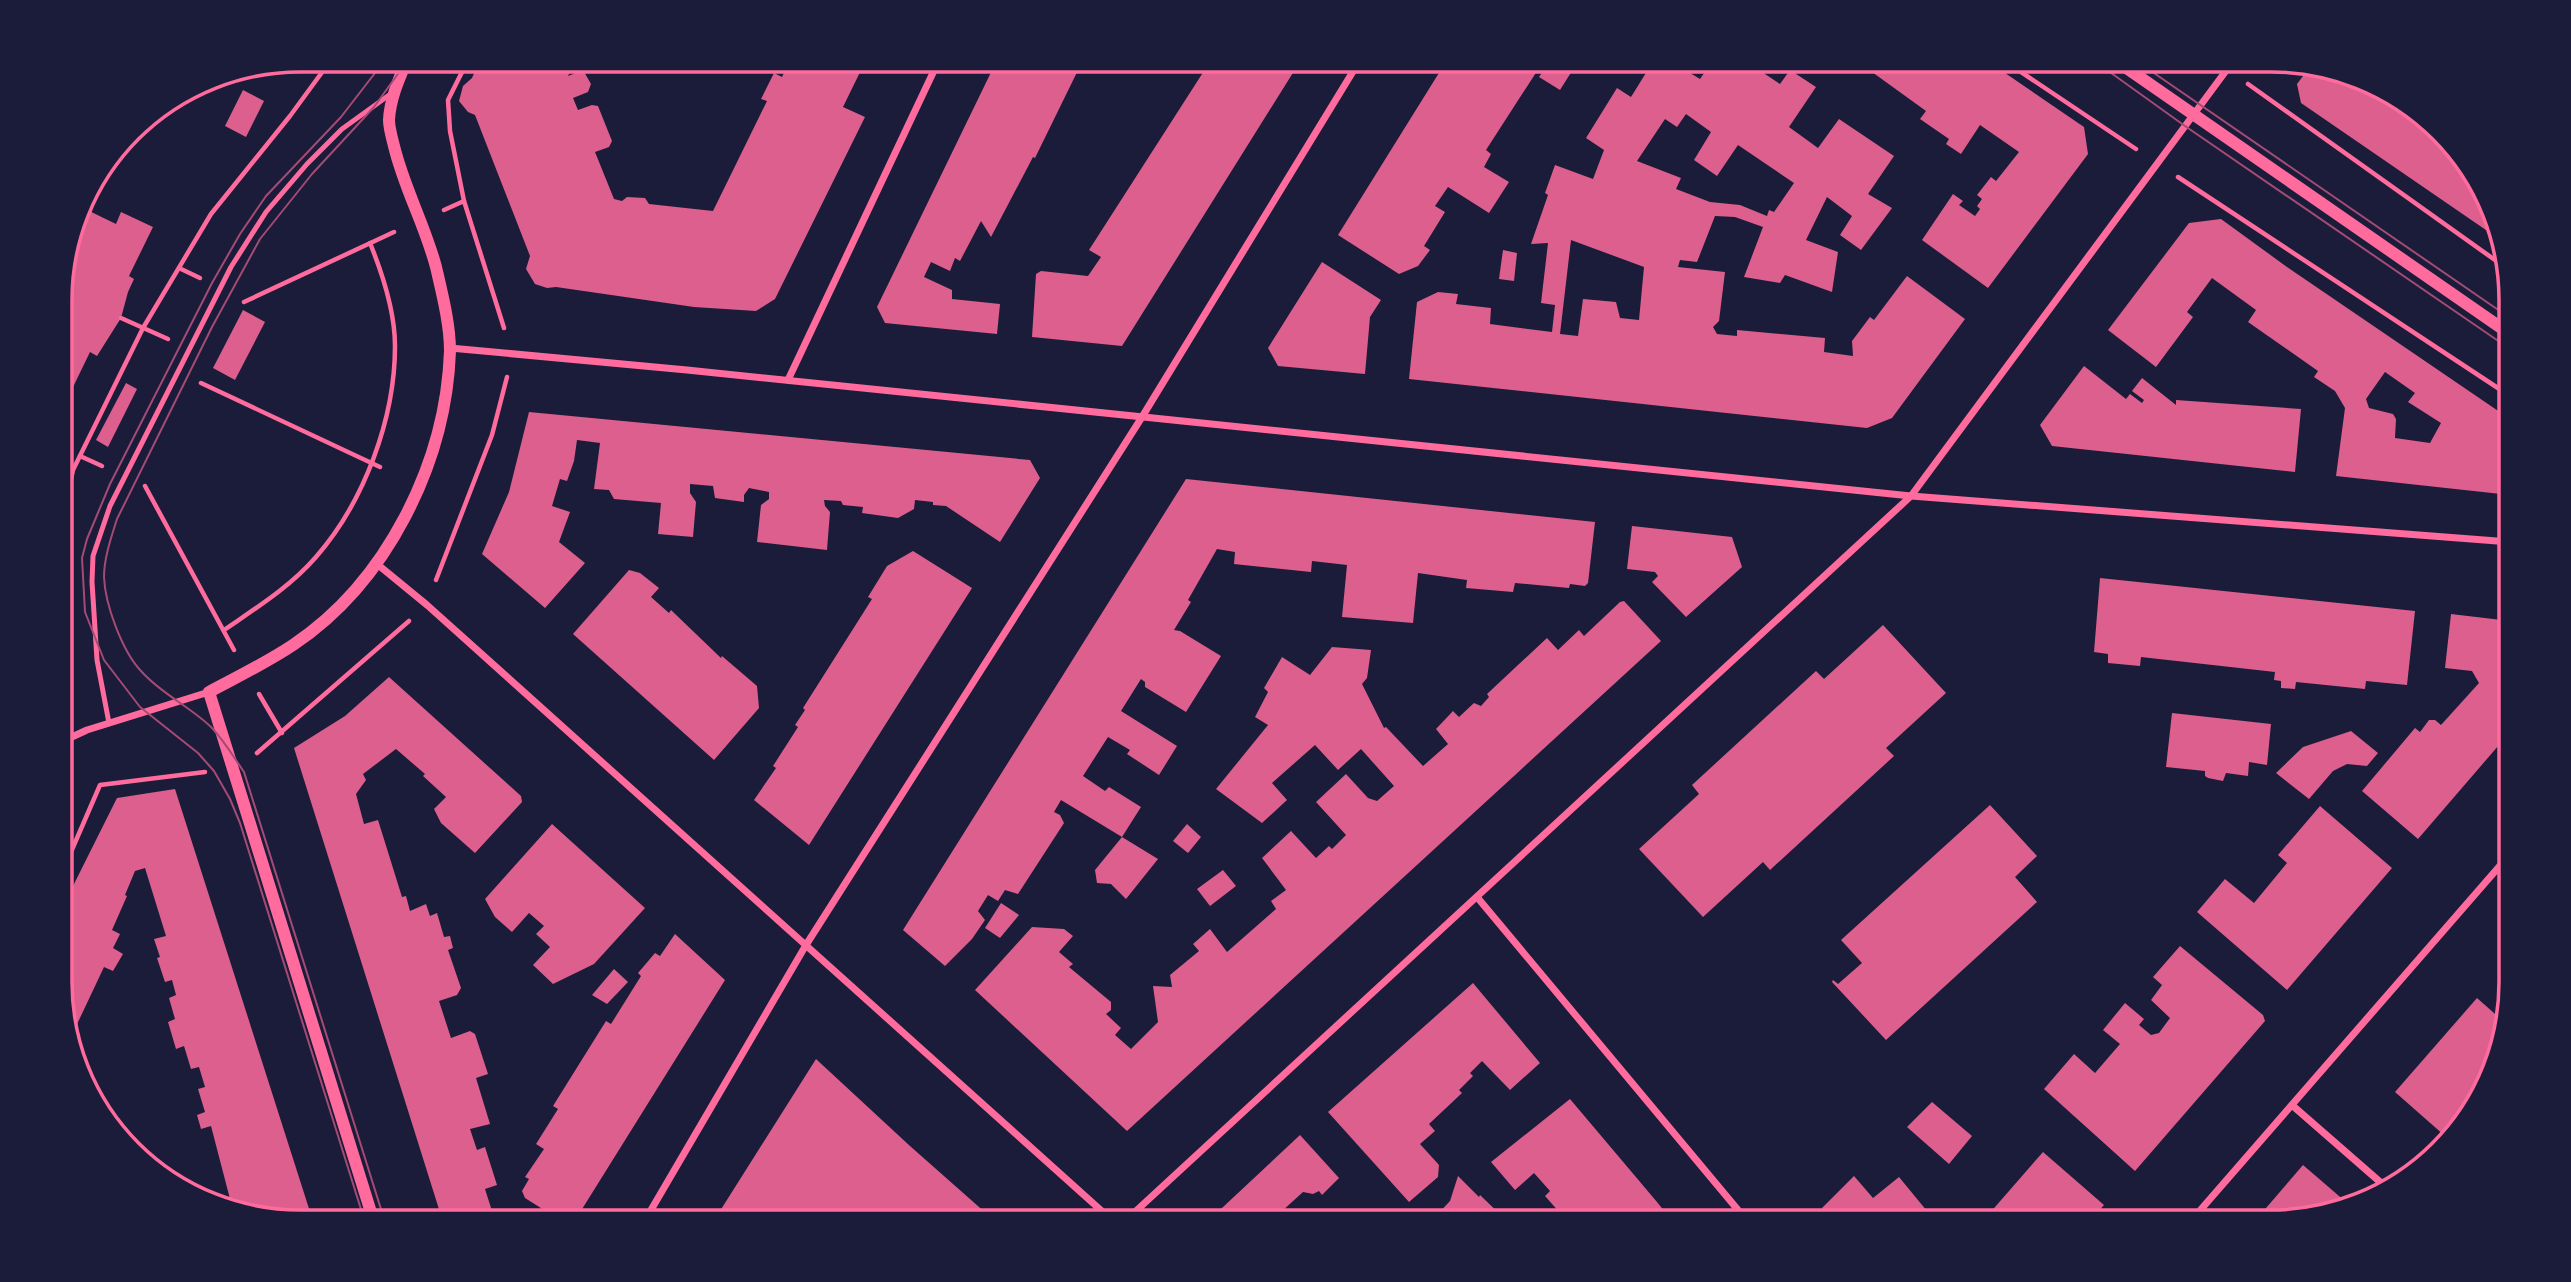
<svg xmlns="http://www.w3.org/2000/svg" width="2571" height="1282" viewBox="0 0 2571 1282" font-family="'Varela Round',sans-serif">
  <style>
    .building { fill: #dd5f8e; fill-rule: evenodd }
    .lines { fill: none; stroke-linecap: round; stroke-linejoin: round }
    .path { stroke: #ff6b9d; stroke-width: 4.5 }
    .service { stroke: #ff6b9d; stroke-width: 5 }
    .minor { stroke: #ff6b9d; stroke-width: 7 }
    .tertiary { stroke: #ff6b9d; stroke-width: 12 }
    .tram { stroke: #a44b75; stroke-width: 2 }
    .rim { fill: none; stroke: #ff6b9d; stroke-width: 3.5 }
  </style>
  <rect width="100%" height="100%" fill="#1b1b3a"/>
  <g class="building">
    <path d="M480 60H576L568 76 583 70 591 84 588 92 573 98 578 110 592 105 598 106 612 141 609 147 595 152 614 199 622 201 627 197 645 198 649 204 713 211 767 101 761 99 774 73 782 77 790 60H874L871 65 865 62 843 107 865 117 775 299 756 311 694 307 556 287 547 288 535 284 526 269 530 256 475 115 468 112 459 101 463 86 472 78Z"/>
    <path d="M997 60H1083L1035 158 1033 157 991 237 981 221 960 261 955 258 950 271 931 262 924 277 952 290V299L1000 304 997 334 885 323 877 307Z"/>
    <path d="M1211 60H1301L1122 346 1032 337 1036 274 1041 271 1088 276 1101 257 1089 250Z"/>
    <path d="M1447 60H1586L1581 66 1577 63 1560 90 1539 77 1543 71 1539 68 1486 150 1491 154 1484 167 1509 182 1489 213 1448 187 1435 206 1445 212 1424 246 1430 250 1418 266 1399 274 1338 235Z"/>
    <path d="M1654 60H1669L1700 79 1713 60H1744L1780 84 1790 70 1816 87 1789 127 1818 148 1839 119 1894 156 1868 194 1892 208 1861 250 1840 235 1852 216 1827 197 1806 240 1838 252 1832 292 1785 275 1780 283 1744 277 1763 227 1735 217 1715 216 1697 262 1680 260 1678 267 1725 272 1719 321 1713 327 1717 334 1737 336V330L1825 338 1824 352 1853 356 1852 341 1870 317 1874 320 1907 276 1965 319 1892 418 1867 428 1409 379 1417 302 1438 292 1458 294 1456 304 1491 308 1490 324 1552 332 1555 305 1541 303 1548 243 1531 244 1548 195 1545 193 1555 165 1593 179 1604 150 1586 138 1617 88 1631 97ZM1686 114 1711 132 1694 160 1717 176 1738 145 1794 183 1774 212 1769 210 1767 216 1740 205 1710 202 1676 189 1681 178 1637 161 1665 119 1677 127ZM1571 240 1644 267 1639 320 1620 318 1616 302 1583 299 1578 336 1560 334Z"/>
    <path d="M1828 60H1852L1844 71Z"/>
    <path d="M1863 60H1986L2084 127 2088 154 1988 288 1922 240 1953 194 1963 201 1959 205 1975 216 1980 209 1977 206 1982 199 1977 195 1991 177 1996 181 2019 152 1980 125 1961 154 1946 144 1949 139 1920 119 1926 111 1872 72 1875 68Z"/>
    <path d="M2309 68 2377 84 2471 166 2499 239 2301 103 2297 84Z"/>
    <path d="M243 90 264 101 246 137 225 126Z"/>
    <path d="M81 207 116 224 121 212 153 227 129 276 134 279 128 292 121 318 97 356 90 352 60 414V283Z"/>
    <path d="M2221 219 2287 267 2510 419V451L2501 494 2336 476 2345 408 2335 391 2314 377 2318 371 2248 322 2256 310 2212 278 2187 312 2193 317 2156 367 2108 330 2189 223ZM2385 372 2415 393 2408 402 2441 423 2430 443 2395 438 2396 419 2393 414 2369 408 2366 399Z"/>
    <path d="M1503 250 1517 253 1514 281 1499 279Z"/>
    <path d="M1322 262 1381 300 1370 317 1365 374 1278 366 1268 348Z"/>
    <path d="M243 310 265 322 235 380 213 368Z"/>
    <path d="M2084 366 2126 399 2130 394 2142 403 2144 400 2132 391 2142 378 2176 405V400L2301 409 2295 472 2052 446 2040 425Z"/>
    <path d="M126 383 137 389 108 447 96 440Z"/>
    <path d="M529 412 1030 460 1040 478 1000 542 946 506 933 505V502L915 500 914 509 898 518 862 513 863 507 843 505 841 501 824 500 825 506 830 512 827 550 757 542 761 505 769 499V492L749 488 744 495V502L715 498 713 486 690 484V493L696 502 693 537 658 534 661 503 614 499 609 490 594 489 600 443 577 440 574 461 567 481 560 479 552 506 570 512 559 542 585 563 545 608 482 554 509 492Z"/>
    <path d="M1186 479 1595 522 1588 583 1585 586 1570 584 1569 588 1515 583 1513 592 1466 588 1467 580 1418 573 1413 623 1342 617 1347 565 1312 561 1311 572 1234 564 1235 552 1217 549 1188 600 1191 602 1174 630 1180 631 1221 656 1186 712 1145 687V682L1141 679 1121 711 1177 746 1159 775 1127 754 1130 750 1108 737 1083 776 1105 791 1109 787 1141 807 1122 837 1158 859 1126 899 1111 884 1097 883 1095 870 1122 837 1061 800 1054 812 1060 815 1064 823 1018 894 1005 890 998 901 988 895 978 911 985 920 972 939 945 966 903 930Z"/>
    <path d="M1632 526 1732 537 1742 567 1686 617 1652 582 1658 576 1655 572 1627 569Z"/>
    <path d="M913 551 972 588 809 845 754 800 776 768 773 766 798 727 795 725 805 710 803 708 872 599 868 597 887 566Z"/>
    <path d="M629 570 640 573 659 588 651 597 669 613 671 610 721 658 722 656 757 686 759 708 714 760 573 634Z"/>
    <path d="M2100 578 2415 611 2407 685 2366 681 2365 689 2296 682 2295 689 2281 688V681L2274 680 2275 672 2141 657 2140 666 2108 663V654L2094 652Z"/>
    <path d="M1624 601 1661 641 1127 1131 975 990 1032 927 1064 929 1073 936 1059 952 1073 964 1069 967 1111 1002V1010L1106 1014 1121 1028 1115 1035 1131 1049 1158 1022 1153 986 1172 987 1170 975 1199 951 1193 944 1210 929 1227 952 1276 909 1271 901 1286 890 1262 858 1291 831 1316 858 1329 846 1332 849 1346 835 1316 802 1346 774 1368 798 1377 801 1394 786 1361 749 1338 770 1315 745 1272 783 1287 800 1262 823 1216 789 1268 725 1255 717 1268 692 1264 688 1282 657 1310 675 1332 647 1371 650 1367 678 1362 684 1384 728 1386 727 1423 766 1448 744 1436 729 1453 711 1459 717 1474 703 1481 706 1489 697 1487 694 1547 638 1558 650 1579 630 1584 636 1620 602Z"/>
    <path d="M2451 614 2510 621 2511 731 2418 839 2362 791 2415 728 2420 732 2429 720H2435L2441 725 2479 683 2472 671 2445 668Z"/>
    <path d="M1883 625 1946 693 1886 748 1894 756 1770 870 1763 862 1703 917 1639 849 1699 794 1692 785 1816 671 1824 679Z"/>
    <path d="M389 677 521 796 522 802 475 853 441 823 434 809 446 797 423 776 425 774 396 749 363 774 366 780 356 794 364 824 378 820 402 897 406 896 410 911 426 904 430 916 437 913 444 937 450 936 453 948 448 950 461 988 457 995 439 1001 451 1038 470 1031 475 1034 488 1074 476 1078 490 1124 470 1129 477 1150 485 1147 497 1185 485 1189 492 1211 490 1217 470 1222H443L294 748 345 716Z"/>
    <path d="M2172 713 2271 724 2267 765 2249 762 2248 776 2226 773 2223 781 2208 778 2205 776V771L2166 767Z"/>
    <path d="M2351 731 2378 753 2367 766 2347 764 2333 771 2309 799 2276 773 2303 747Z"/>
    <path d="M175 789 312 1218 299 1222 237 1208 234 1198 230 1199 211 1126 201 1129 197 1115 205 1112 198 1089 205 1087 199 1067 191 1069 184 1046 176 1049 168 1022 175 1019 169 998 176 995 172 980 165 982 157 958 160 957 154 939 166 936 145 868 135 871 125 895 127 896 112 930 120 934 113 948 123 954 113 971 104 967 71 1037 62 1014 61 910 117 798Z"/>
    <path d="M1990 805 2037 856 2015 877 2037 902 1886 1040 1832 982 1833 980 1838 984 1862 963 1841 940Z"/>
    <path d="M2320 806 2392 868 2287 990 2197 912 2225 879 2254 903 2287 863 2278 855Z"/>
    <path d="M552 824 645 908 594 964 553 984 533 965 550 947 536 934 544 926 529 913 512 932 495 917 485 899Z"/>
    <path d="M1187 824 1201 837 1188 853 1173 841Z"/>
    <path d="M1223 870 1236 886 1210 906 1197 889Z"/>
    <path d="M1001 903 1019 915 1000 938 985 928Z"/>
    <path d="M675 934 725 980 574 1222H563L525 1198 522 1191 529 1179 525 1177 544 1149 536 1144 558 1109 553 1106 606 1021 611 1024 641 976 638 973 655 953 660 956Z"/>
    <path d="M2180 946 2263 1015 2265 1021 2135 1171 2044 1089 2074 1054 2095 1073 2120 1044 2103 1030 2125 1003 2144 1019 2139 1025 2151 1035 2159 1033 2170 1018 2151 1000 2162 985 2153 977Z"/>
    <path d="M614 969 628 982 607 1004 592 995Z"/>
    <path d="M1473 983 1540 1063 1510 1090 1482 1061 1470 1073 1473 1076 1459 1090 1462 1093 1429 1124 1435 1131 1420 1144 1439 1165 1438 1177 1409 1202 1328 1112Z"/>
    <path d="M2477 998 2503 1021 2487 1088 2445 1136 2395 1092Z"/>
    <path d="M816 1059 910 1146 996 1222H713Z"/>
    <path d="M1570 1099 1657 1202 1673 1222H1568L1545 1196 1550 1191 1534 1173 1515 1190 1491 1162Z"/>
    <path d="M1932 1102 1972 1136 1949 1164 1907 1127Z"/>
    <path d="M1300 1135 1339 1178 1322 1195 1319 1191 1313 1194 1303 1192 1281 1212 1291 1222H1207Z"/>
    <path d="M2043 1152 2104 1205 2089 1222H1982Z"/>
    <path d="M2303 1165 2346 1202 2287 1222H2254Z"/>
    <path d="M1458 1176 1479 1197 1480 1195 1508 1222H1443L1436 1216 1450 1201Z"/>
    <path d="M1854 1176 1873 1198 1899 1177 1936 1222H1835L1822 1208Z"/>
  </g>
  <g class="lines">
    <g class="path">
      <path d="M2003 60 2136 149"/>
      <path d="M2248 84 2509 270"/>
      <path d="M2178 177 2510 396"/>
      <path d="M464 201 450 131 448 100 468 60"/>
      <path d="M444 210 464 201 504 328"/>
      <path d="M179 268 200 278"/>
      <path d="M244 302 394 232"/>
      <path d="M121 318 168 339"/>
      <path d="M201 383 380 467"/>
      <path d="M80 456 102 466"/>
      <path d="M145 486 234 650"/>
      <path d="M436 580 492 435 507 377"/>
      <path d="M224 630C256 608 290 587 316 557 364 502 395 419 395 346 395 311 383 275 370 243"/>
      <path d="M61 645 65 630V601L61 525 73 470 143 328 211 214 290 116 331 60"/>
      <path d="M259 694 282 733"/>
      <path d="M257 753 409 621"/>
      <path d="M61 875 100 785 205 772"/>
    </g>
    <path class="service" d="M109 723 97 660 92 582 93 556 110 506 231 267 266 212 307 164 342 129 392 93"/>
    <g class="minor">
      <path d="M450 348 687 370 1911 496 2510 542"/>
      <path d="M788 380 939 60"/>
      <path d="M377 564 427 605 1114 1222"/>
      <path d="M61 742 87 730 209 692"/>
      <path d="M1477 897 1748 1222"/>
      <path d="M2293 1106 2387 1188"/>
      <path d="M644 1222 806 945 1142 417 1360 60"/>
      <path d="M1124 1222 1911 496 2234 60"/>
      <path d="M2190 1222 2511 853"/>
    </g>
    <g class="tertiary">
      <path d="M2115 60 2510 334"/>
      <path d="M374 1222 209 692C237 677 266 663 293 645 387 582 446 463 450 351 450 324 442 293 436 267 425 225 404 188 394 146 392 138 389 128 389 120 390 99 399 79 407 60"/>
    </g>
    <g class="tram">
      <path d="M2093 60 2185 126 2510 349"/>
      <path d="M2135 60 2510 318"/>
      <path d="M365 1222 240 823 230 799 214 771 198 753 140 707 104 660 85 612 82 558 87 539 110 484 212 283 240 234 266 196 341 117 385 60"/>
      <path d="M385 1222 244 772C233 756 225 742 212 728 191 707 161 694 141 671 122 651 105 604 104 577 104 558 111 538 117 519L212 327 260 239 312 174 374 107 408 60"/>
    </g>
  </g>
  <path d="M0 0H2571V1282H0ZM300 72H2271A228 228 0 0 1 2499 300V982A228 228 0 0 1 2271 1210H300A228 228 0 0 1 72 982V300A228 228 0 0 1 300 72Z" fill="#1b1b3a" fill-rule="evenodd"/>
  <path class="rim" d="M300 72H2271A228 228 0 0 1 2499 300V982A228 228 0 0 1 2271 1210H300A228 228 0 0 1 72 982V300A228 228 0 0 1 300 72Z"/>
</svg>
